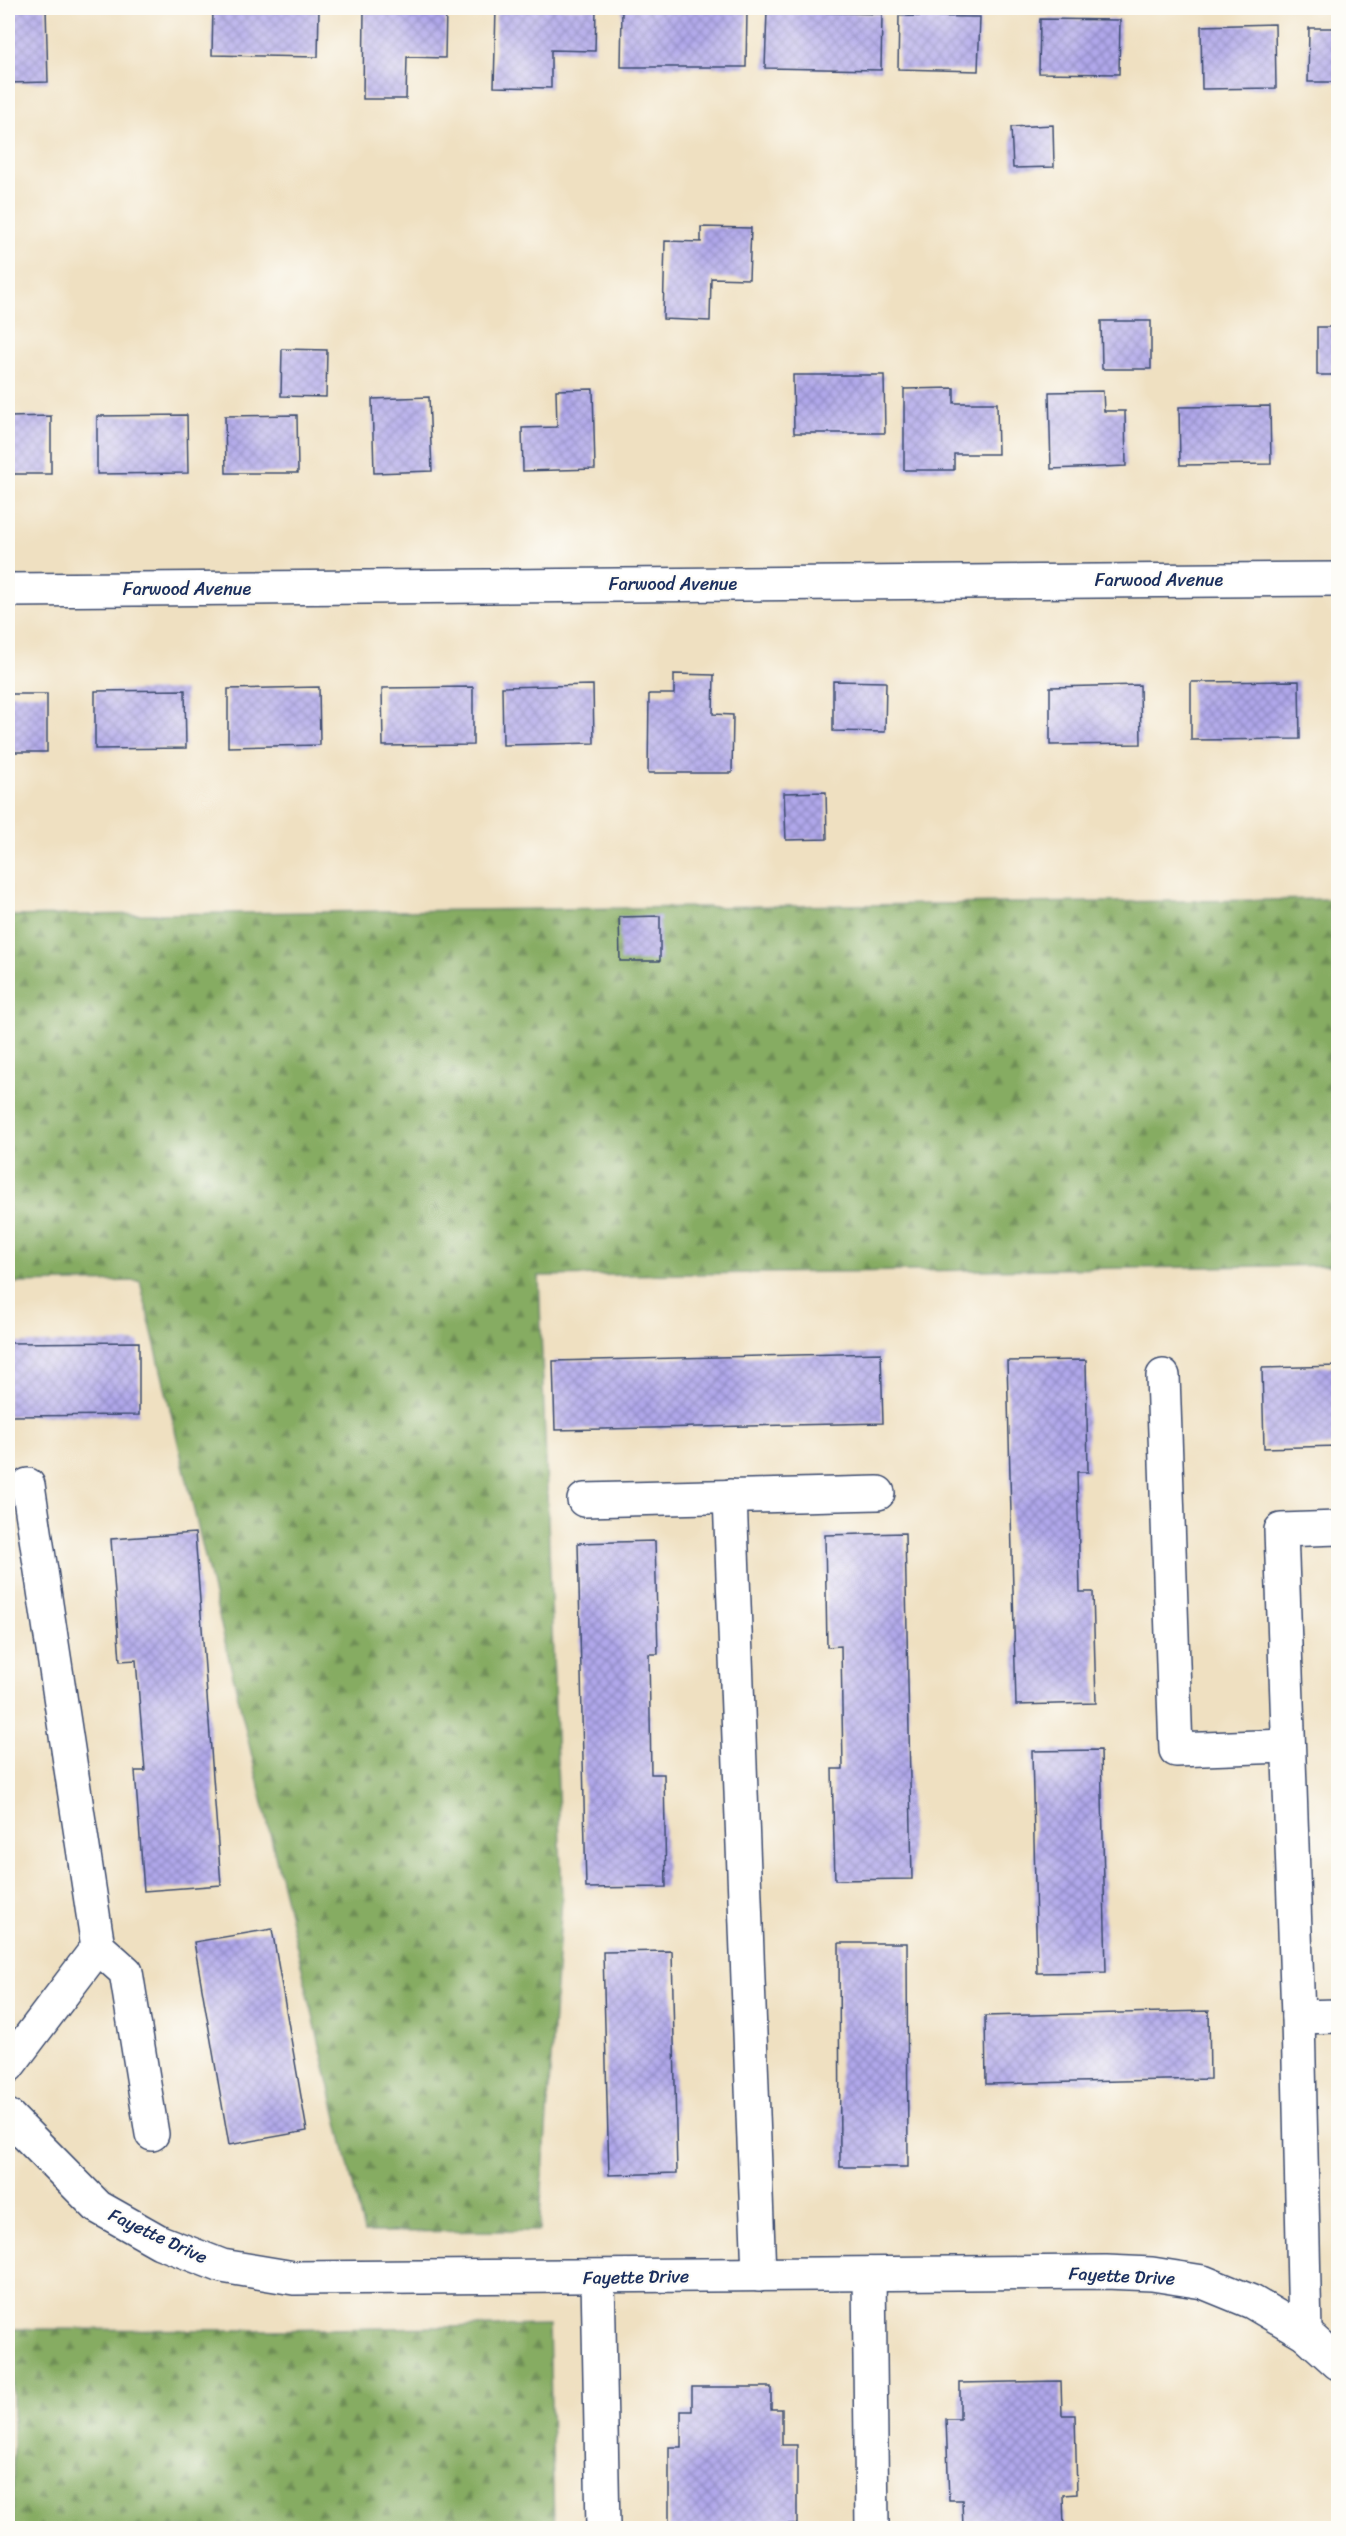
<svg xmlns="http://www.w3.org/2000/svg" width="1346" height="2536" viewBox="0 0 1346 2536" font-family="Sriracha,sans-serif">
  <style>
    .forest { fill: url(#forest-firs); stroke: #506e60; stroke-width: 1.5 }
    .building { fill: url(#building-cross-hatch) }
    .lines { fill: none; stroke-linecap: round; stroke-linejoin: round }
    .minor-casing { stroke: #3b4a6d; stroke-width: 36 }
    .minor { stroke: #fff; stroke-width: 33 }
    .labels { text-anchor: middle; stroke-width: 4.5; stroke-linejoin: round; paint-order: stroke }
    .street-label { font-size: 18px; fill: #1b2f5e; stroke: #fdfcf7 }
  </style>
  <defs>
    <pattern id="forest-firs" width="22" height="20" patternUnits="userSpaceOnUse" patternTransform="scale(1.5)"><rect width="22" height="20" fill="#86ac62"/><path d="M5 1l3.5 6h-7zM16 11l3.5 6h-7z" fill="#6d8c54"/></pattern>
    <pattern id="building-cross-hatch" width="8" height="8" patternUnits="userSpaceOnUse" patternTransform="scale(1.5)"><rect width="8" height="8" fill="#b0a7ea"/><path d="M0 0l8 8M0 8l8-8" fill="none" stroke="#8e88c1"/></pattern>
  </defs>
  <rect width="100%" height="100%" fill="#fdfcf7"/>
  <filter id="ink" filterUnits="userSpaceOnUse"><feTurbulence type="fractalNoise" baseFrequency=".0167" numOctaves="2"/><feDisplacementMap in="SourceGraphic" scale="12" xChannelSelector="R" yChannelSelector="G"/><feConvolveMatrix kernelMatrix="1 2 1 2 8 2 1 2 1" color-interpolation-filters="sRGB"/></filter>
  <filter id="wash" filterUnits="userSpaceOnUse"><feTurbulence type="fractalNoise" baseFrequency=".008" numOctaves="4" result="noise"/><feDisplacementMap in="SourceGraphic" scale="24" xChannelSelector="R" yChannelSelector="G"/><feGaussianBlur stdDeviation="1.35" result="paint"/><feColorMatrix in="noise" values="0 0 0 0 0 0 0 0 0 0 0 0 0 0 0 0 0 1.4 0 .05"/><feComposite in="paint" operator="in"/></filter>
  <g filter="url(#wash)">
    <rect width="100%" height="100%" fill="#efe0c1"/>
    <g class="forest">
      <path d="M1338 899V1265L539 1276 562 1899 539 2231 364 2232 140 1281 8 1283V916Z"/>
      <path d="M549 2325 554 2528H13V2329L270 2330Z"/>
    </g>
    <g id="blocks">
      <g class="building">
        <path d="M8 8H46L48 82 8 83Z"/>
        <path d="M213 8H319L318 57 212 55Z"/>
        <path d="M364 8H446L445 58 407 57 406 99H363Z"/>
        <path d="M496 8H596L595 51 551 50V88L494 87Z"/>
        <path d="M622 9 747 11 746 67H621Z"/>
        <path d="M767 11 882 14 881 70 765 68Z"/>
        <path d="M899 16 980 17 978 71 898 69Z"/>
        <path d="M1040 19 1120 20 1119 74 1039 73Z"/>
        <path d="M1275 24 1276 88 1202 89 1201 26Z"/>
        <path d="M1309 28H1338V82H1308Z"/>
        <path d="M1053 125 1054 167 1013 168 1011 127Z"/>
        <path d="M701 227 751 228 749 279 711 278 710 321 663 319 665 241 701 242Z"/>
        <path d="M1101 321H1151V369H1102Z"/>
        <rect x="1317" y="327" width="21" height="48"/>
        <path d="M282 349 327 350 326 397 281 396Z"/>
        <path d="M793 375H884L885 433H794Z"/>
        <path d="M954 388V403H997L998 454H954V470H904V389Z"/>
        <path d="M593 389 595 469 523 471 522 428 557 427 556 390Z"/>
        <path d="M1103 391 1104 411H1125L1126 466 1051 469 1049 392Z"/>
        <path d="M429 397 432 471 374 473 372 399Z"/>
        <path d="M1270 406 1271 464 1180 465 1179 407Z"/>
        <path d="M187 415 188 473 97 474V416Z"/>
        <path d="M297 415 298 473H226L225 416Z"/>
        <path d="M51 416V474H8V417Z"/>
        <path d="M674 674 714 675 713 714 733 715 732 773H648L649 694H674Z"/>
        <path d="M833 681 886 682 885 732 833 731Z"/>
        <path d="M1299 681 1300 739 1191 740V682Z"/>
        <path d="M593 685 594 743 503 745 502 687Z"/>
        <path d="M1140 685 1141 744 1050 745V687Z"/>
        <path d="M319 687 320 745 228 747V689Z"/>
        <path d="M473 687V745L383 746 382 688Z"/>
        <path d="M185 690 186 748 95 749V691Z"/>
        <rect x="8" y="694" width="39" height="58"/>
        <path d="M826 792 827 839 786 840 784 793Z"/>
        <path d="M660 916V961H620L619 917Z"/>
        <path d="M139 1342V1415L8 1416V1343Z"/>
        <path d="M881 1353 883 1423 555 1430 553 1361Z"/>
        <path d="M1086 1360 1088 1472H1077L1080 1592H1093L1096 1703 1016 1705 1007 1361Z"/>
        <path d="M1338 1366V1446L1264 1448 1262 1368Z"/>
        <path d="M195 1533 221 1885 144 1891 135 1771H145L136 1660 120 1661 111 1539Z"/>
        <path d="M905 1533 912 1879 835 1880 832 1769H843L841 1646 827 1647 825 1535Z"/>
        <path d="M655 1541 658 1654H649L651 1774H664L666 1887 586 1888 578 1543Z"/>
        <path d="M1101 1750 1106 1972 1037 1973 1032 1751Z"/>
        <path d="M272 1929 307 2131 229 2145 194 1942Z"/>
        <path d="M839 1943H907L908 2167H840Z"/>
        <path d="M672 1951 677 2173 609 2175 603 1952Z"/>
        <path d="M1209 2011 1210 2079 986 2084 985 2016Z"/>
        <path d="M1061 2381 1062 2415H1075L1077 2494 1063 2495 1064 2528H963L962 2500H949L946 2419H960V2383Z"/>
        <path d="M692 2387H771V2409H782V2445H797V2524H783V2528H669V2447H681V2411H692Z"/>
      </g>
    </g>
  </g>
  <g filter="url(#ink)">
    <use href="#blocks" fill-opacity="0" stroke="#3b4a6d" stroke-width="1.5"/>
    <g class="lines">
      <g class="minor-casing">
        <g id="minor">
          <path d="M8 590 1338 579"/>
          <path d="M1163 1376 1176 1750 1288 1746"/>
          <path d="M28 1485 98 1947 126 1972 152 2134"/>
          <path d="M730 1496 759 2275"/>
          <path d="M584 1500 878 1493"/>
          <path d="M1298 2017 1338 2016"/>
          <path d="M8 2066 98 1947"/>
          <path d="M8 2116 98 2207 160 2242 222 2266 294 2278 1106 2272 1152 2274 1203 2282 1252 2302 1305 2333 1338 2363"/>
          <path d="M869 2274 872 2528"/>
          <path d="M598 2278 603 2528"/>
          <path d="M1305 2333 1298 2017 1281 1530 1338 1528"/>
        </g>
      </g>
      <use href="#minor" class="minor"/>
    </g>
  </g>
  <g class="labels">
    <g class="street-label">
      <text x="1159" y="586">Farwood Avenue</text>
      <text x="673" y="590">Farwood Avenue</text>
      <text x="187" y="595">Farwood Avenue</text>
      <text transform="translate(158 2236) rotate(25)" y="6">Fayette Drive</text>
      <text transform="translate(1122 2276) rotate(3)" y="6">Fayette Drive</text>
      <text transform="translate(636 2277) rotate(-1)" y="6">Fayette Drive</text>
    </g>
  </g>
  <rect width="1346" height="2536" fill="none" stroke="#fdfcf7" stroke-width="30"/>
</svg>
